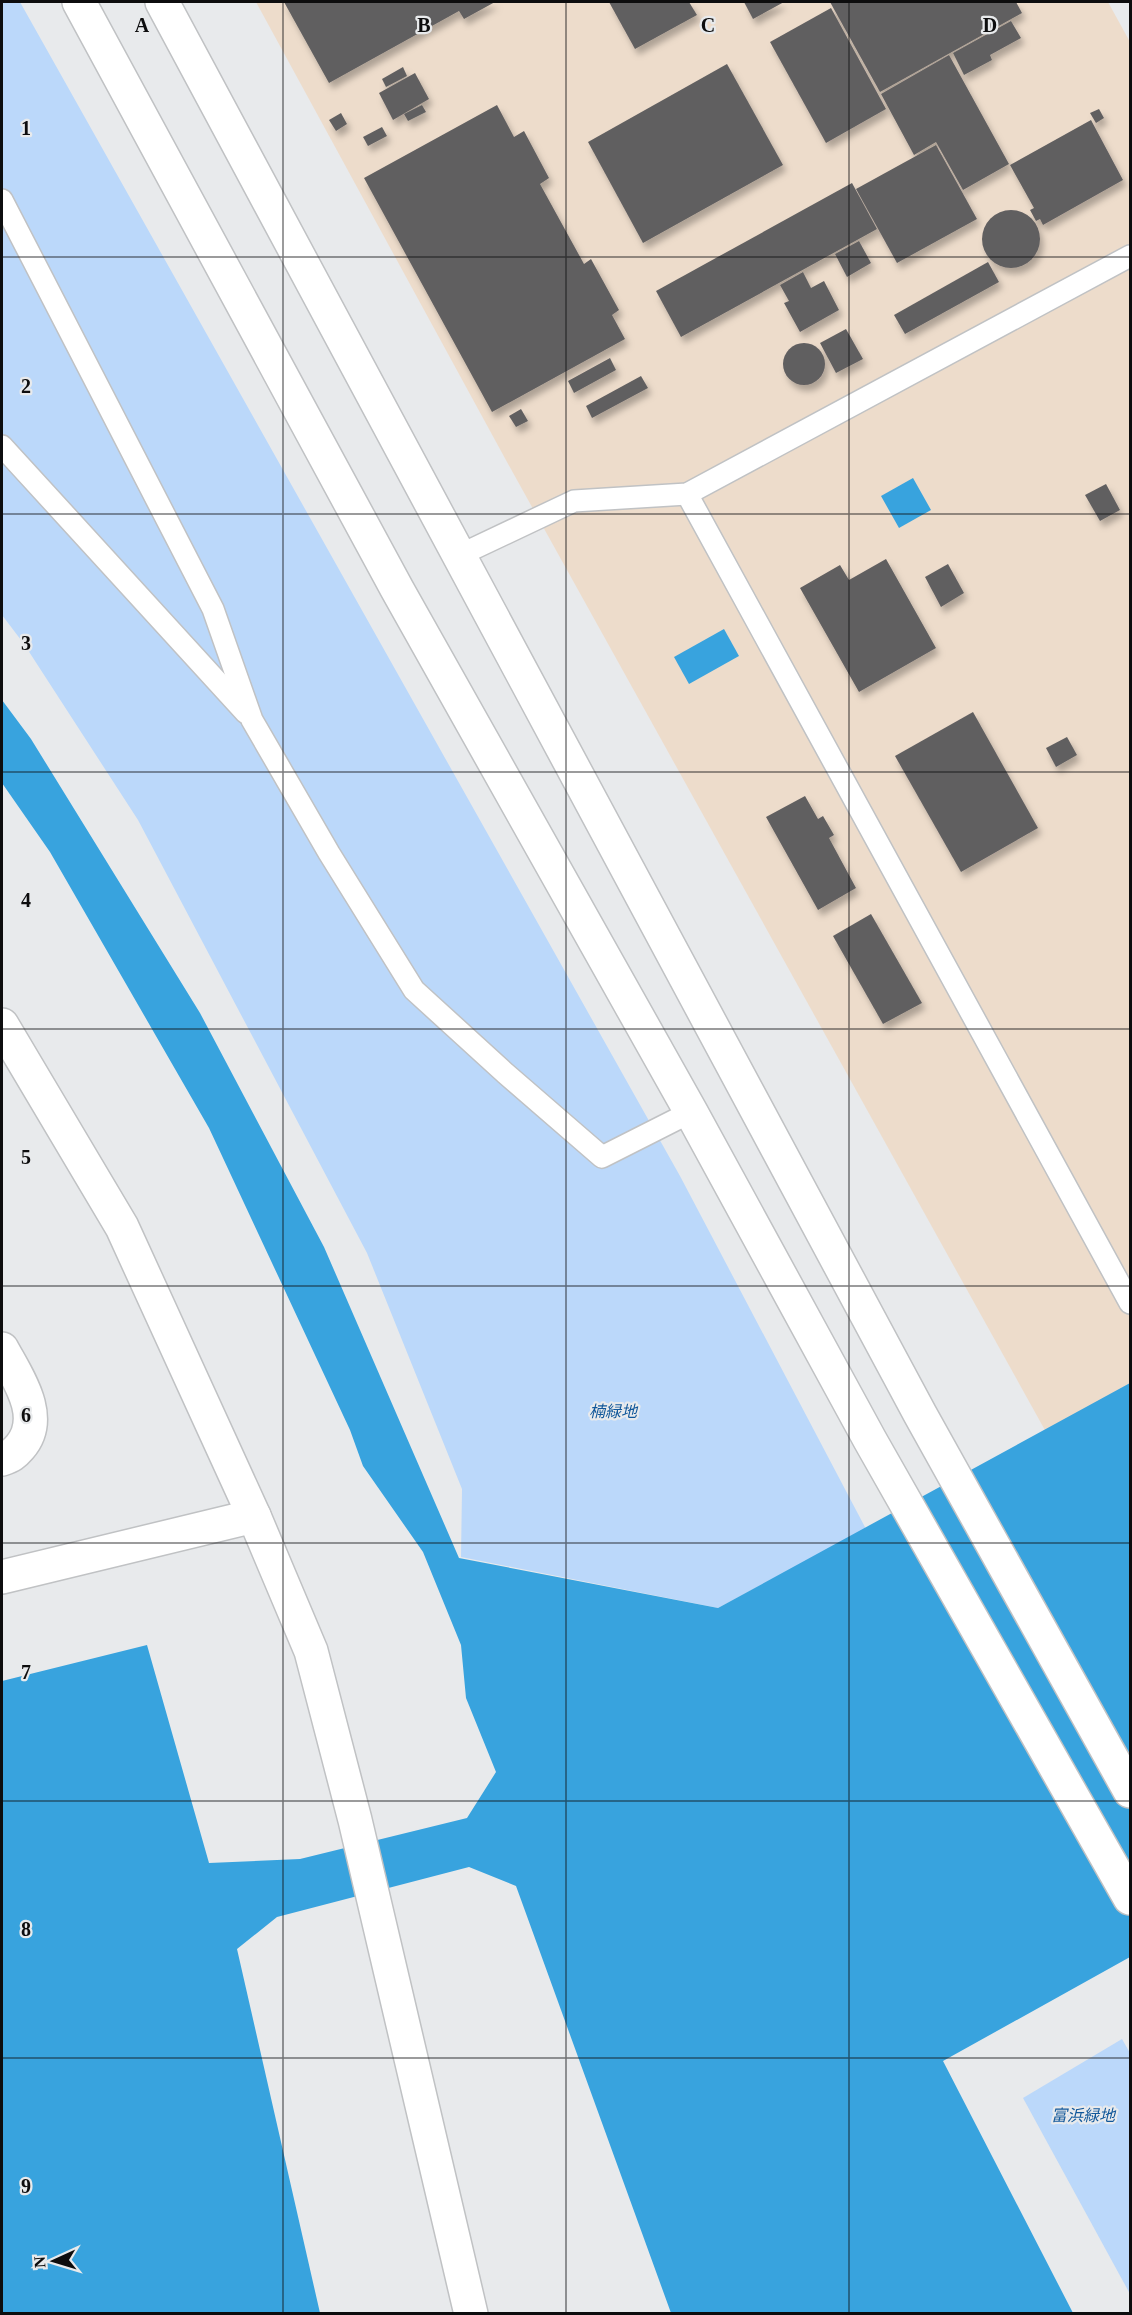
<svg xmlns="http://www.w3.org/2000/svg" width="1132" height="2315" viewBox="0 0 1132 2315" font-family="'Times New Roman','Noto Sans JP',serif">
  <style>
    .industrial { fill: #eddccb }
    .green { fill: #bbd8fa }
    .water { fill: #38a3de }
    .building { fill: #615f60; filter: url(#shadow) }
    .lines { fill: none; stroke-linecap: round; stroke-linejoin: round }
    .service-casing { stroke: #c0c2c4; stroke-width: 24 }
    .minor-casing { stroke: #c0c2c4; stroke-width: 36 }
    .tertiary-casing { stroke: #c0c2c4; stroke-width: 36 }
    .service { stroke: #fff; stroke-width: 21 }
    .minor { stroke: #fff; stroke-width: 33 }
    .tertiary { stroke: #fff; stroke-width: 33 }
    .grid { fill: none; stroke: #0d0d0e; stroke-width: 1.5; stroke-opacity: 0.55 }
    .labels { text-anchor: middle; stroke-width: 4.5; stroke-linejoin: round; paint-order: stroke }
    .park-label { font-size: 16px; font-style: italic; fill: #10579a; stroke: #e8eaec }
    .grid-label { font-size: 20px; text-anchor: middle; font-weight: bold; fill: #0d0d0e; stroke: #e8eaec; stroke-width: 4.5; stroke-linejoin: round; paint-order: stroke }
  </style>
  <defs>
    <filter id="shadow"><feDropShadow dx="3.5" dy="6" stdDeviation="3" flood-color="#0004"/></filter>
  </defs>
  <rect width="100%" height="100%" fill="#e8eaec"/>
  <path class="industrial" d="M256 2H1108L1130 42V1385L1046 1432 507 462Z"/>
  <g class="green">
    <path d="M2 2H20L680 1176 866 1529 718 1608 461 1557 462 1489 367 1253 138 820 24 644 2 615Z"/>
    <path d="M1122 2039 1130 2053V2294L1023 2098Z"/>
  </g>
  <g class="water">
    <path d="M913 478 931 510 899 528 881 496Z"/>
    <path d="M724 629 739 656 689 684 674 657Z"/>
    <path d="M2 700 31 739 200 1013 324 1247 459 1558 718 1608 1130 1383V1957L943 2061 1073 2313H671L516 1886 469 1867 277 1917 237 1949 320 2313H2V1681L147 1645 209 1863 300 1859 467 1818 496 1772 466 1698 461 1645 423 1552 363 1466 350 1430 209 1128 50 852 2 783Z"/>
  </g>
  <g class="building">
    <path d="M284 2H495L464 19 459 11 329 83Z"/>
    <path d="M609 2H689L697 15 635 49Z"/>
    <path d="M744 2H784L753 19Z"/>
    <path d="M830 2H1016L1022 13 880 92Z"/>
    <path d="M831 8 886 109 826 143 770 42Z"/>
    <path d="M1011 21 1021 38 990 55 992 60 964 75 953 53Z"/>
    <path d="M949 55 1009 164 963 190 936 142 914 155 881 94Z"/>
    <path d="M727 64 783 165 643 243 588 142Z"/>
    <path d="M403 67 407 76 386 87 382 79Z"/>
    <path d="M415 73 429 99 393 120 379 93Z"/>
    <path d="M422 105 426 112 408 121 404 114Z"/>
    <path d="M497 105 514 137 524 131 549 178 540 184 584 264 591 259 619 310 612 315 625 339 492 412 364 178Z"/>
    <path d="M1099 109 1104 118 1096 123 1090 113Z"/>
    <path d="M341 113 347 124 336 131 329 120Z"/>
    <path d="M1091 120 1123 180 1043 225 1040 219 1036 221 1030 210 1034 208 1010 165Z"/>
    <path d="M382 127 387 136 368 146 363 137Z"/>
    <path d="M936 145 977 219 897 263 856 189Z"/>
    <path d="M852 183 877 229 681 337 656 291Z"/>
    <circle cx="1011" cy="239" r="29"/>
    <path d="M859 241 871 263 847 277 835 254Z"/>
    <path d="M988 262 999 282 905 334 894 315Z"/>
    <path d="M803 272 811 288 824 281 839 310 800 332 784 303 789 301 780 285Z"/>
    <path d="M846 329 863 359 836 373 820 343Z"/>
    <circle cx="804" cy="364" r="21"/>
    <path d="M610 358 616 370 574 393 568 381Z"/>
    <path d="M641 376 648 388 592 418 586 406Z"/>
    <path d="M521 409 528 421 516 427 509 416Z"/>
    <path d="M1106 484 1120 510 1100 521 1085 495Z"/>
    <path d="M886 559 936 648 859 692 800 588 840 565 849 580Z"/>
    <path d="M948 564 964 593 941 607 925 577Z"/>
    <path d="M973 712 1038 828 961 872 895 756Z"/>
    <path d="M1067 737 1077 755 1056 767 1046 748Z"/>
    <path d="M805 796 818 819 823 816 834 835 829 838 856 888 818 910 766 817Z"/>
    <path d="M871 914 922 1003 883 1024 833 936Z"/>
  </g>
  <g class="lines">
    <g class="service-casing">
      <g id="service">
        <path d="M2 200 213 609 252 720 329 853 414 990 505 1073 602 1157 691 1112"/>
        <path d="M2 446 246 713"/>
        <path d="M687 494 1130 1303"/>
        <path d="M460 555 574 501 687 494 1130 256"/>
      </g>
    </g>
    <g class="minor-casing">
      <g id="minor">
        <path d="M2 1025 122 1227 254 1516 311 1651 355 1820 471 2314"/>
        <path d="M2 1349C17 1377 46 1417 20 1447 14 1454 11 1456 2 1459"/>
        <path d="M2 1577 254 1516"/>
      </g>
    </g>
    <g class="tertiary-casing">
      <g id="tertiary">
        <path d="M79 2 397 589 691 1112 870 1440 1130 1898"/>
        <path d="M162 2 920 1414 1130 1791"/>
      </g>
    </g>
    <use href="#service" class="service"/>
    <use href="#minor" class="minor"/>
    <use href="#tertiary" class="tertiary"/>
  </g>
  <path class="grid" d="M283 2V2314M566 2V2314M849 2V2314M2 257H1130M2 514H1130M2 772H1130M2 1029H1130M2 1286H1130M2 1543H1130M2 1801H1130M2 2058H1130"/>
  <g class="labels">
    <g class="park-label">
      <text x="613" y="1417">楠緑地</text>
      <text x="1083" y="2121">富浜緑地</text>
    </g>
  </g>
  <g class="grid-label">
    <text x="142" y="32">A</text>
    <text x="424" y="32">B</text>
    <text x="708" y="32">C</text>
    <text x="990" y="32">D</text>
    <text x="26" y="135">1</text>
    <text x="26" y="393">2</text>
    <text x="26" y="650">3</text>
    <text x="26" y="907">4</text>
    <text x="26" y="1164">5</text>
    <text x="26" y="1422">6</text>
    <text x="26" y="1679">7</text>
    <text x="26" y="1936">8</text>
    <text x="26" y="2193">9</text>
  </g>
  <rect width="1132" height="2315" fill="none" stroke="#0d0d0e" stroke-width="6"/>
  <g transform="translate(54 2261) rotate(266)" stroke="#e8eaec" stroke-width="4.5" paint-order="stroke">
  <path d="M0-4.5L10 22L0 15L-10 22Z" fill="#0d0d0e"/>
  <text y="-9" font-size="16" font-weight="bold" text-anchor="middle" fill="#0d0d0e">N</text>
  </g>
</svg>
